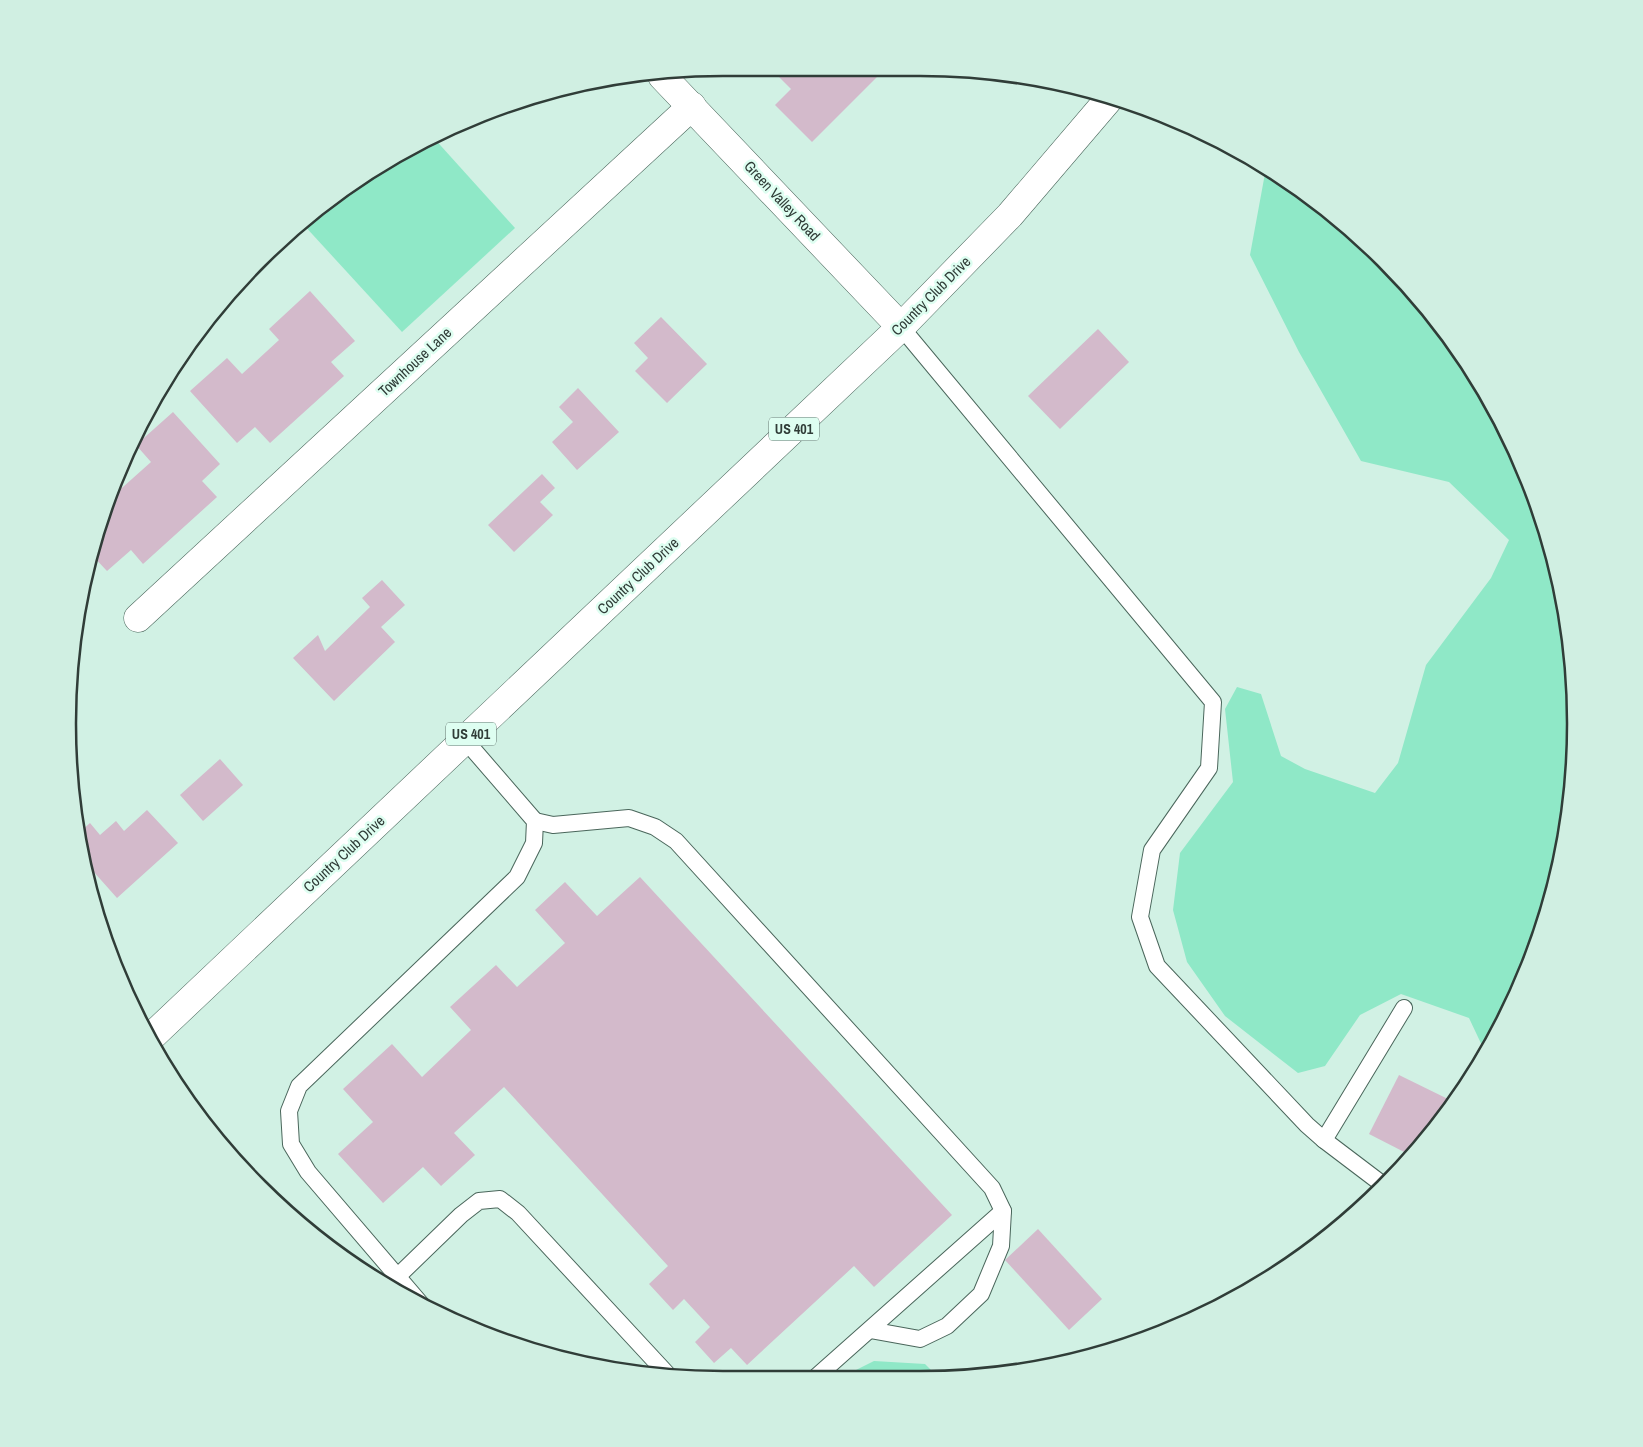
<svg xmlns="http://www.w3.org/2000/svg" width="1643" height="1447" viewBox="0 0 1643 1447" font-family="'Archivo Narrow',sans-serif">
  <style>
    .green { fill: #8fe8c7 }
    .building { fill: #d3bacb }
    .lines { fill: none; stroke-linecap: round; stroke-linejoin: round }
    .lane-casing { stroke: #4a665b; stroke-width: 18 }
    .street-casing { stroke: #4a665b; stroke-width: 29 }
    .primary-casing { stroke: #4a665b; stroke-width: 29 }
    .lane { stroke: #fff; stroke-width: 16 }
    .street { stroke: #fff; stroke-width: 28 }
    .primary { stroke: #fff; stroke-width: 28 }
    .labels { text-anchor: middle; stroke-width: 5; stroke-linejoin: round; paint-order: stroke }
    .shield { fill: #defef1; stroke: #647770; stroke-width: 1 }
    .shield-label { font-size: 14px; font-weight: bold; fill: #303d38 }
    .street-label { font-size: 15px; fill: #303d38; stroke: #defef1 }
    .rim { fill: none; stroke: #303d38; stroke-width: 2.5 }
  </style>
  <rect width="100%" height="100%" fill="#d1f1e4"/>
  <g class="green">
    <path d="M432 136 515 228 402 332 302 223Z"/>
    <path d="M1266 168 1352 230 1440 324 1508 434 1553 553 1574 680 1570 809 1541 934 1486 1054 1469 1018 1401 994 1360 1015 1325 1066 1298 1073 1225 1016 1187 962 1173 910 1180 853 1233 782 1225 709 1237 687 1261 694 1281 756 1305 769 1375 793 1398 763 1426 665 1491 578 1509 540 1449 482 1361 461 1299 352 1250 255Z"/>
    <path d="M874 1361 925 1364 939 1378H840Z"/>
  </g>
  <g class="building">
    <path d="M770 68H876L881 73 812 142 775 105 791 89Z"/>
    <path d="M310 291 355 341 331 362 344 376 270 443 255 427 237 443 190 391 227 358 242 374 279 340 269 329Z"/>
    <path d="M661 317 707 364 667 403 635 371 648 358 634 343Z"/>
    <path d="M1098 329 1129 362 1060 429 1028 396Z"/>
    <path d="M578 388 619 432 577 470 552 442 573 422 559 407Z"/>
    <path d="M173 412 220 464 202 481 217 497 143 564 131 550 107 571 92 555 111 493 114 495 151 462 136 445Z"/>
    <path d="M542 474 555 488 540 502 553 515 514 552 488 525Z"/>
    <path d="M382 580 405 605 381 627 395 642 334 701 293 658 318 635 325 651 370 607 362 598Z"/>
    <path d="M220 759 243 785 203 821 180 795Z"/>
    <path d="M147 810 178 843 117 898 85 862 80 832 90 823 100 835 116 821 124 831Z"/>
    <path d="M640 877 952 1215 874 1287 854 1266 747 1365 731 1348 714 1363 695 1342 710 1327 684 1299 673 1310 649 1284 668 1266 504 1087 454 1133 475 1155 441 1186 423 1167 383 1203 338 1154 373 1122 343 1089 392 1044 422 1077 471 1030 450 1007 496 965 517 987 565 943 535 910 565 882 597 916Z"/>
    <path d="M1399 1075 1452 1101 1412 1156 1369 1134Z"/>
    <path d="M1038 1229 1102 1299 1069 1330 1005 1260Z"/>
  </g>
  <g class="lines">
    <g class="lane-casing">
      <g id="lane">
        <path d="M901 327 1213 702 1209 768 1152 850 1140 917 1157 966 1307 1125 1324 1140 1404 1008"/>
        <path d="M535 821 553 825 629 818 655 827 676 841 992 1188 1003 1211 1001 1246 981 1294 947 1326 920 1339 870 1330"/>
        <path d="M1324 1140 1382 1184"/>
        <path d="M397 1277 461 1215 479 1201 500 1199 518 1213 669 1376"/>
        <path d="M421 1304 308 1172 291 1144 289 1111 299 1086 517 877 534 843 535 821 465 740"/>
        <path d="M815 1378 1003 1211"/>
      </g>
    </g>
    <g class="street-casing">
      <g id="street">
        <path d="M662 76 901 327"/>
        <path d="M138 618 692 106"/>
      </g>
    </g>
    <g class="primary-casing">
      <path id="primary" d="M151 1037 901 327 1010 215 1109 99"/>
    </g>
    <use href="#lane" class="lane"/>
    <use href="#street" class="street"/>
    <use href="#primary" class="primary"/>
  </g>
  <g class="labels">
    <g class="shield">
      <rect x="769" y="417.5" width="50" height="23" rx="4"/>
      <rect x="446" y="722.5" width="50" height="23" rx="4"/>
    </g>
    <g class="shield-label">
      <text x="794" y="434">US 401</text>
      <text x="471" y="739">US 401</text>
    </g>
    <g class="street-label">
      <text transform="translate(782 201) rotate(47)" y="5">Green Valley Road</text>
      <text transform="translate(931 296) rotate(-45)" y="5">Country Club Drive</text>
      <text transform="translate(415 362) rotate(-43)" y="5">Townhouse Lane</text>
      <text transform="translate(638 576) rotate(-43)" y="5">Country Club Drive</text>
      <text transform="translate(344 854) rotate(-43)" y="5">Country Club Drive</text>
    </g>
  </g>
  <path d="M0 0H1643V1447H0ZM723 76H920A647 647 0 0 1 1567 723V724A647 647 0 0 1 920 1371H723A647 647 0 0 1 76 724V723A647 647 0 0 1 723 76Z" fill="#d0efe2" fill-rule="evenodd"/>
  <path class="rim" d="M723 76H920A647 647 0 0 1 1567 723V724A647 647 0 0 1 920 1371H723A647 647 0 0 1 76 724V723A647 647 0 0 1 723 76Z"/>
</svg>
